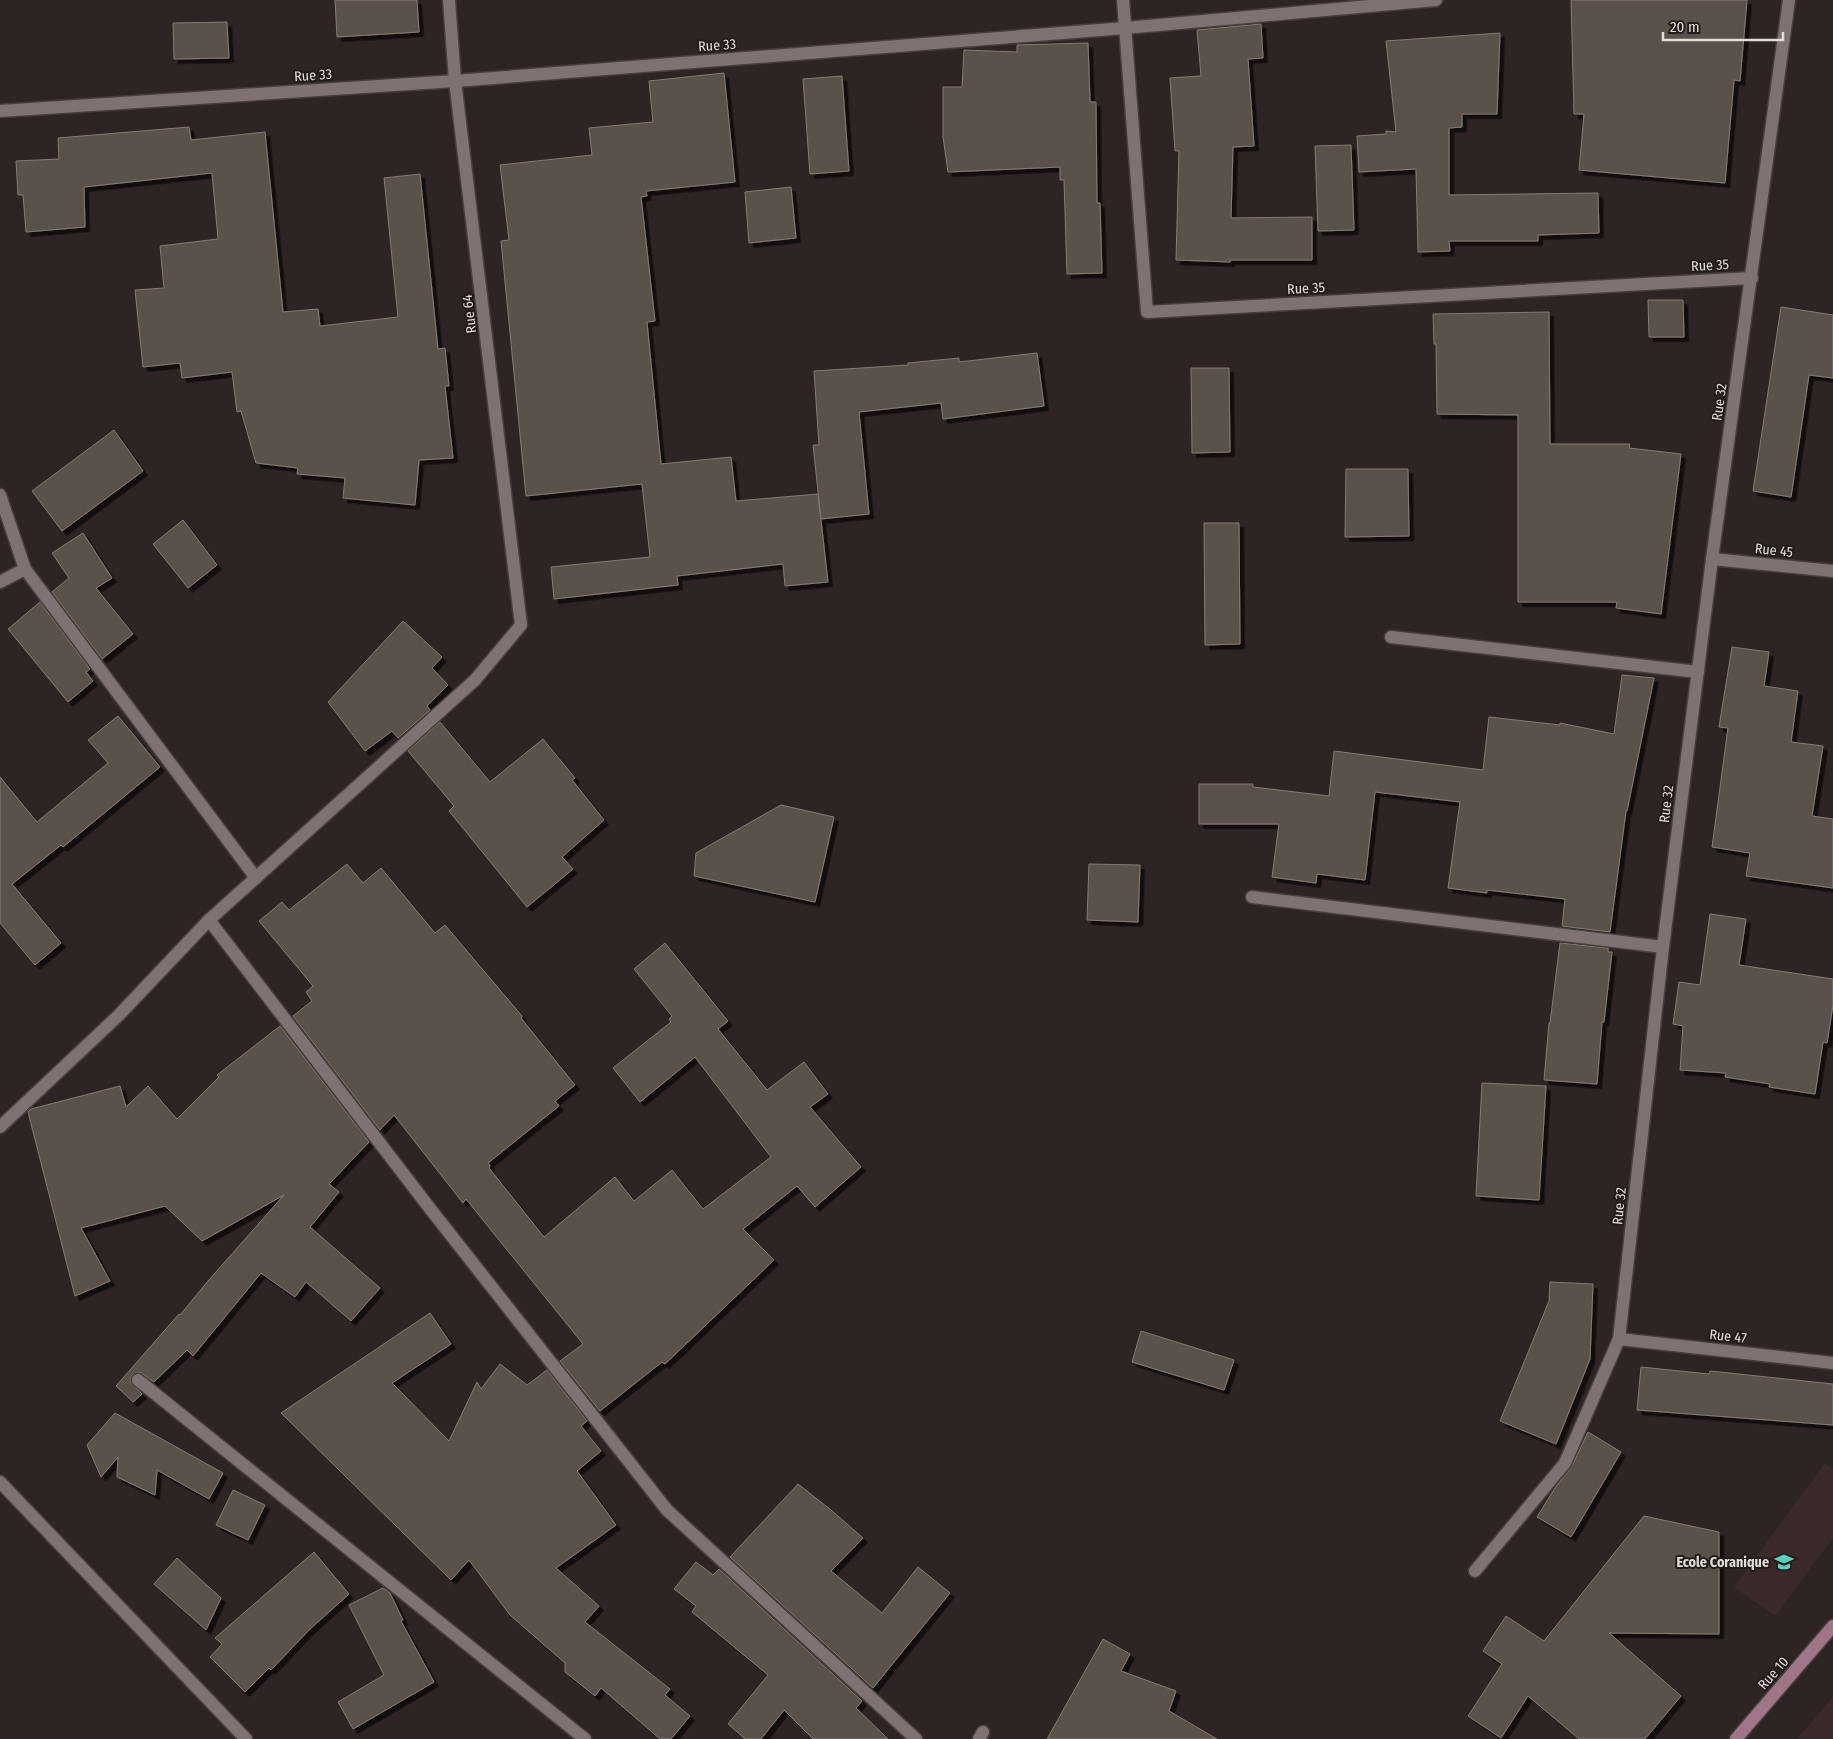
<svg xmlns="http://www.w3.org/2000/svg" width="1833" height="1739" viewBox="0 0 1833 1739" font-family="'Fira Sans Condensed',sans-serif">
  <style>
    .built { fill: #3b2a2a }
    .building { fill: #5a514c; stroke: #857b76; filter: url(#shadow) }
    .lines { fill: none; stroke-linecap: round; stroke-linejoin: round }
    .street-casing { stroke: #473f3e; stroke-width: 15 }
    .secondary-casing { stroke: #473f3e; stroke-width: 15 }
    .street { stroke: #7e7372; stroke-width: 12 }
    .secondary { stroke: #a07588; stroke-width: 12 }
    .labels { text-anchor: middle; stroke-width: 4; stroke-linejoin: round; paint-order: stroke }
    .street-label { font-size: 14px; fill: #e2dcdb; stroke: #241b1b }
    .poi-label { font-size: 14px; font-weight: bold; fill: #e2dcdb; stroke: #241b1b; text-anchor: end }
  </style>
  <defs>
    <filter id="shadow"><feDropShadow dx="4.5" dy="4.5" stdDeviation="0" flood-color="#0009"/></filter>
  </defs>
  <rect width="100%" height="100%" fill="#2e2424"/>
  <g class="built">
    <path d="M1825 1463 1833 1469V1538L1775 1616 1734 1587Z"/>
    <path d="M1833 1697V1739H1797Z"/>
  </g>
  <g class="building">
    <path d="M335 0H417L419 32 337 37Z"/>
    <path d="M1571 0H1747L1740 81 1734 80 1725 183 1579 170 1584 114H1574Z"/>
    <path d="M227 22 229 58 174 59 173 23Z"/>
    <path d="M1261 24 1263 58 1248 59 1254 146 1233 147 1231 218 1312 217V260H1230V262L1176 260 1179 151H1175L1170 78 1201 76 1197 30Z"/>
    <path d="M1500 33 1497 114H1462V127L1449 128V195L1598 193 1599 233 1538 235V241H1449L1450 251 1418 252 1416 169 1359 172 1357 136 1386 134V131L1396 132 1386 41Z"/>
    <path d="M1088 43 1090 102H1096L1097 203H1100L1102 273 1067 274 1064 180H1060V167L948 172 943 137V87H962L964 50 1017 52V45Z"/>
    <path d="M724 73 735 182 646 191 647 196 641 197 655 321 647 322 661 464 731 457 736 501 818 494 828 582 785 586 783 564 677 576 678 585 554 599 551 567 650 557 642 484 526 496 501 241 509 240 500 165 592 155 589 128 653 122 649 81Z"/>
    <path d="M842 76 849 171 810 174 803 79Z"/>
    <path d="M189 127 191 140 265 132 283 312 318 309 320 326 398 317 384 178 420 174 438 349 445 348 449 386H445L453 458 419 460 415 505 343 498 345 478 297 474 298 468 256 463 241 411 237 412 232 372 182 378 180 363 143 367 135 290 164 288 160 246 218 239 212 173 84 187 85 227 26 232 23 195H18L16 161 59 159 58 138Z"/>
    <path d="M1351 145 1354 230 1318 231 1315 146Z"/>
    <path d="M791 187 796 238 749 243 745 192Z"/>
    <path d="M1648 300H1683L1684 337H1649Z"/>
    <path d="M1781 307 1833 315V378L1809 375 1791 497 1753 491Z"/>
    <path d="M1549 312 1550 444H1630L1629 448 1681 454 1661 614 1616 608 1617 602H1518V415L1437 414 1436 344H1434L1433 314Z"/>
    <path d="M1037 353 1044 406 943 419 941 403 859 412 869 514 821 519 813 445H819L814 371 908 365V363L959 358V362Z"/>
    <path d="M1191 368H1229L1230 452 1192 453Z"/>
    <path d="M114 430 143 471 62 531 32 491Z"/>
    <path d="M1346 469H1408L1409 536 1345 537Z"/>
    <path d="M183 520 217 565 188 588 153 544Z"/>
    <path d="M1204 523H1239L1240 644 1205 645Z"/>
    <path d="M83 533 112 578 96 588 133 634 102 659 52 592 69 578 52 553Z"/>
    <path d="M40 602 90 669 86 672 93 681 68 702 8 629Z"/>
    <path d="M403 621 442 657 432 668 448 685 427 706 430 710 398 738 392 731 365 751 328 702Z"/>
    <path d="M1732 647 1769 652 1764 686 1798 691 1791 742 1823 746 1812 816 1833 819V888L1746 876 1750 853 1712 847 1728 728 1719 727Z"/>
    <path d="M1622 675 1654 678 1627 811H1626L1610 932 1562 926 1565 899 1487 890V893L1448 888 1460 802 1375 792 1365 880 1317 874 1316 883 1272 877 1279 824H1199V784H1253V787L1329 796 1334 751 1483 770 1489 717 1560 725V723L1614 734Z"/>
    <path d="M118 716 160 767 63 847 61 845 12 884 61 943 35 965 0 923V777L37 822 108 763 88 740Z"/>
    <path d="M440 722 490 782 543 739 575 778 572 780 604 820 562 857 573 869 527 907 449 811 454 806 408 751Z"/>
    <path d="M781 805 834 817 815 902 694 876 696 853Z"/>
    <path d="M347 864 363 883 381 868 435 933 445 925 522 1016 521 1018 575 1085 555 1101 559 1106 488 1163 490 1166 489 1168 544 1237 615 1177 634 1201 672 1170 703 1209 771 1157 695 1057 640 1102 613 1068 671 1022 669 1019 672 1016 634 969 665 943 728 1021 718 1029 767 1090 804 1062 828 1094 810 1107 861 1167 815 1207 797 1186 743 1229 774 1260 665 1364 662 1362 600 1411 560 1361 583 1344 466 1199 463 1203 394 1115 380 1130 293 1016 312 1001 306 992 313 986 259 921 282 902 289 910Z"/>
    <path d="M1089 864 1140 865 1138 922 1087 920Z"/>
    <path d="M1710 914 1746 919 1739 965 1833 979V1005L1827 1043 1823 1042 1815 1094 1769 1087 1770 1084 1725 1077 1726 1073 1680 1070 1683 1026 1673 1024 1679 982 1700 985Z"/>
    <path d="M1560 943 1608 948V952H1612L1604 1022H1602L1597 1084 1544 1080 1549 1023H1550Z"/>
    <path d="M280 1026 369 1142 329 1184 339 1192 310 1227 380 1288 351 1321 306 1282 295 1297 261 1273 193 1356 187 1350 154 1382 140 1372 132 1375 130 1379 131 1383 142 1394 133 1402 116 1386 179 1314 180 1315 208 1281 284 1195 202 1241 165 1206 81 1228 110 1281 75 1296 28 1112 31 1109 120 1086 126 1107 148 1086 177 1119 219 1077 217 1075Z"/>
    <path d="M1482 1083 1546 1086 1539 1200 1476 1196Z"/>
    <path d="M1550 1282 1593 1284 1590 1359 1556 1444 1500 1421 1549 1301Z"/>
    <path d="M430 1313 451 1344 392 1383 449 1441 477 1382 481 1389 500 1364 527 1385 547 1370 587 1421 581 1426 601 1451 577 1471 616 1525 556 1568 599 1606 585 1622 670 1689 665 1695 690 1716 671 1739H660L601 1688 595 1696 565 1672V1663L510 1615 469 1560 451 1580 281 1413Z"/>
    <path d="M1141 1331 1234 1360 1224 1390 1132 1362Z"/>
    <path d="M1641 1367 1709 1374 1710 1371 1833 1384V1425L1637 1410Z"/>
    <path d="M115 1413 223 1473 209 1499 157 1470 155 1495 117 1477 118 1457 101 1477 87 1445Z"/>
    <path d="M1588 1432 1621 1452 1571 1537 1537 1517 1555 1488 1572 1466Z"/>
    <path d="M798 1484 831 1510 863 1538 831 1571 882 1613 918 1567 950 1593 873 1688 730 1557Z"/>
    <path d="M233 1490 265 1505 248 1540 216 1525Z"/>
    <path d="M1644 1516 1719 1532V1634L1609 1633 1681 1696 1645 1739H1579L1528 1696 1501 1738 1468 1716 1502 1664 1483 1651 1506 1616 1544 1641Z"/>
    <path d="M314 1552 349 1594 309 1630 271 1670 269 1668 245 1692 210 1657 222 1644 215 1638Z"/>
    <path d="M177 1558 221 1598 206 1630 154 1584Z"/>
    <path d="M696 1562 713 1575 719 1569 862 1701 856 1708 888 1739H813L784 1710 761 1739H745L728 1724 768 1675 692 1612 696 1606 674 1589Z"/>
    <path d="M383 1588 390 1593 403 1620 401 1621 434 1682 353 1729 338 1702 384 1675 349 1605Z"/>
    <path d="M1103 1639 1130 1654 1121 1671 1176 1691 1169 1711 1217 1739H1047Z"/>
  </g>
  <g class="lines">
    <g class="street-casing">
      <g id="street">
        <path d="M1123 0 1147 312 1752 278"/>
        <path d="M0 111 455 81 1125 28 1436 0"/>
        <path d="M0 495 25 569 256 878"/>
        <path d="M1712 559 1833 571"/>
        <path d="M0 582 25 569"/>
        <path d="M1391 637 1698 672"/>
        <path d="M1252 897 1663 947"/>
        <path d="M209 920 428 1206 667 1510 916 1739"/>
        <path d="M0 1127 119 1015 209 920 475 680 521 625 455 81 449 0"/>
        <path d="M1619 1339 1833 1363"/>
        <path d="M138 1380 585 1739"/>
        <path d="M0 1482 246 1739"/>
        <path d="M1475 1571 1565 1463 1619 1339 1663 947 1712 559 1789 0"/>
        <path d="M979 1739 983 1732"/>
      </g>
    </g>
    <g class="secondary-casing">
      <path id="secondary" d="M1736 1739 1833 1626"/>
    </g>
    <use href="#street" class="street"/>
    <use href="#secondary" class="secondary"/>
  </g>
  <defs>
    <g id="school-bare" transform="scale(1.5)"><path d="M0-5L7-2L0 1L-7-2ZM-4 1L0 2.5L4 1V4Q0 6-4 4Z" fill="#5bcebc" stroke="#241b1b" stroke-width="2.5" paint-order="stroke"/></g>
  </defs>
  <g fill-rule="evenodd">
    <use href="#school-bare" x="1784" y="1562"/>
  </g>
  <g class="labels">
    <g class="street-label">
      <text transform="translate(717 45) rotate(-4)" y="5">Rue 33</text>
      <text transform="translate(313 75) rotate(-4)" y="5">Rue 33</text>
      <text transform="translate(1710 265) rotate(-3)" y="5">Rue 35</text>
      <text transform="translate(1306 288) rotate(-3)" y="5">Rue 35</text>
      <text transform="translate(469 314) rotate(-97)" y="5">Rue 64</text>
      <text transform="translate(1719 402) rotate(-82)" y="5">Rue 32</text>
      <text transform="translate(1774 550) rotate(6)" y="5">Rue 45</text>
      <text transform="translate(1666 804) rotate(-83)" y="5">Rue 32</text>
      <text transform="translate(1619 1206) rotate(-84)" y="5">Rue 32</text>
      <text transform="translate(1728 1336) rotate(6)" y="5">Rue 47</text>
      <text transform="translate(1773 1673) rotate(-49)" y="5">Rue 10</text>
    </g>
    <g class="poi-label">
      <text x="1769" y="1567">Ecole Coranique</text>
    </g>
  </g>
  <path d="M1663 32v8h120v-8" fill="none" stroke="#e2dcdb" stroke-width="2.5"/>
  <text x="1670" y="32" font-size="15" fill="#e2dcdb" stroke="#241b1b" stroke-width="4" paint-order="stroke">20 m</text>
</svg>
